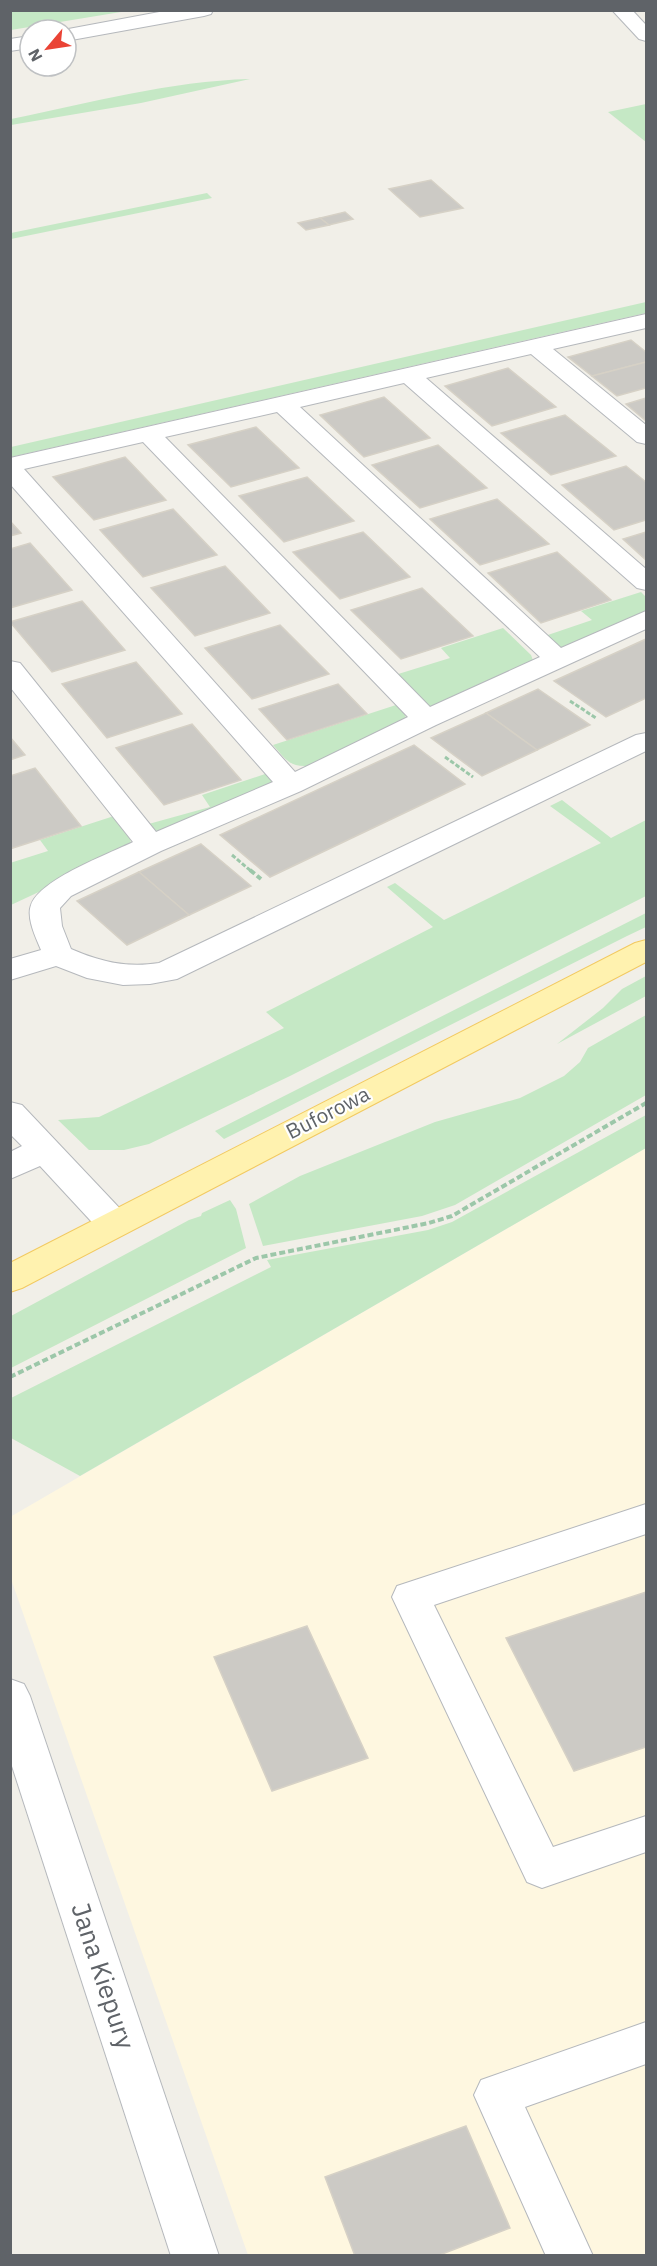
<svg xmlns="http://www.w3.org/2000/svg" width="657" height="2266" viewBox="0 0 657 2266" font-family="'IBM Plex Sans',sans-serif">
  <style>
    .commercial { fill: #fef7e0 }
    .green { fill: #c5e8c5 }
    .building { fill: #cccac5; stroke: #d6d1c6; stroke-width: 1.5 }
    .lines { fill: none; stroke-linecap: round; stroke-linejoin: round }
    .minor-casing { stroke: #b5b8bc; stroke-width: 2 }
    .major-casing { stroke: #f2c960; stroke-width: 2 }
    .path-far1 { stroke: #9cc7a9; stroke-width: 3; stroke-dasharray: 4.5 2; stroke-linecap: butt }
    .path { stroke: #9cc7a9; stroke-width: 4; stroke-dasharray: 6 3; stroke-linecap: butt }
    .minor { fill: #fff; fill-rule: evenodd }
    .major { fill: #fff2af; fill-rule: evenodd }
    .labels { text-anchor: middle; stroke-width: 4.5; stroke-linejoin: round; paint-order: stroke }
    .street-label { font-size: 21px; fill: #5f6368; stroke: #fff }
    .near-street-label { font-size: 26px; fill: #5f6368; stroke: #fff }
  </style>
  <rect width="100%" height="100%" fill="#f1efe8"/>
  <path class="commercial" d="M646 1148V2255H248L11 1579 10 1517Z"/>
  <g class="green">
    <path d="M11 10H127V11L11 30Z"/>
    <path d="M250 79 141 103 11 125V119C90 103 170 81 250 79Z"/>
    <path d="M646 104V142L608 112Z"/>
    <path d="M207 193 212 198 11 239V233Z"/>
    <path d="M646 302V313L11 457V447Z"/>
    <path d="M641 592 646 597V615L572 649 559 651 539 638 592 620 581 611Z"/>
    <path d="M503 628 531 655 534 663 433 708 421 702 395 675 450 658 441 648Z"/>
    <path d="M396 705 404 712 407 721 316 765C291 769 288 762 273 745Z"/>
    <path d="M271 772 273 781 266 788 159 832 145 825 210 807 202 795Z"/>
    <path d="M562 800 611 838 646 820V896L290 1076 149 1144 124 1150H89L58 1120 99 1117 284 1028 266 1012 433 927 387 887 395 883 444 920 601 843 550 806Z"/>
    <path d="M114 816 130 836 131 846 122 853 11 905 10 863 48 851 40 840Z"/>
    <path d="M646 913V927L627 936 224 1139 215 1131Z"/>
    <path d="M646 976V996L557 1044 603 1008 622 989Z"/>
    <path d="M646 1015V1095L455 1205 422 1216 263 1246 249 1204 300 1176 435 1122 520 1098 564 1076 580 1062 588 1048Z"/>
    <path d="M646 1115V1148L80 1476 11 1438V1398L271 1267 267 1260 428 1230 452 1222Z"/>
    <path d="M230 1200 236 1209 246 1248 11 1368V1316L189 1220 201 1216 202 1213Z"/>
  </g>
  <g class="building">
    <path d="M431 180 463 208 420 217 389 189Z"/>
    <path d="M345 212 353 219 329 225 320 218Z"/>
    <path d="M320 218 329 225 306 230 298 223Z"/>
    <path d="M631 340 646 352V362L592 376 568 357Z"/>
    <path d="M646 362V388L617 396 592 376Z"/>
    <path d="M508 368 556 407 492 426 445 386Z"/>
    <path d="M384 397 430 438 364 457 320 415Z"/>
    <path d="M646 398V421L626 404Z"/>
    <path d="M565 415 616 456 551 475 501 433Z"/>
    <path d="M256 427 299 468 231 487 188 445Z"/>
    <path d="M438 445 487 488 420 508 372 465Z"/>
    <path d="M125 457 166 500 94 520 53 477Z"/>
    <path d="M626 466 646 482V520L614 530 562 485Z"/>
    <path d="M307 477 354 521 284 542 239 496Z"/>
    <path d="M497 499 549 544 480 565 430 519Z"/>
    <path d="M173 509 217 555 143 577 100 530Z"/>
    <path d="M10 521 21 533 10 536Z"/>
    <path d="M363 532 410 577 340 599 293 552Z"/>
    <path d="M646 532V560L623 539Z"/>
    <path d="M30 543 72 590 10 608V549Z"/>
    <path d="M557 552 611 600 541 623 488 573Z"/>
    <path d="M225 566 270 613 195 636 151 588Z"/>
    <path d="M422 588 473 636 401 659 351 610Z"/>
    <path d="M82 601 125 650 52 672 10 622Z"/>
    <path d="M280 625 329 674 252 699 205 648Z"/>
    <path d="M646 639V698L606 717 554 681Z"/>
    <path d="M136 662 182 714 107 738 62 684Z"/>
    <path d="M338 684 367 714 287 740 259 709Z"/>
    <path d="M538 689 590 725 537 750 486 713Z"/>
    <path d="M486 713 537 750 482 776 431 738Z"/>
    <path d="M192 724 241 780 164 805 116 748Z"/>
    <path d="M10 737 25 755 10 760Z"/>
    <path d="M414 745 465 784 270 877 220 835Z"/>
    <path d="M35 768 81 826 10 849V776Z"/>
    <path d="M201 844 251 886 189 915 139 872Z"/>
    <path d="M139 872 189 915 127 945 77 901Z"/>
    <path d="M646 1592V1747L574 1771 506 1638Z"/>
    <path d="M307 1626 368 1758 272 1791 214 1657Z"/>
    <path d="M466 2126 510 2228 437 2256H355L325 2177Z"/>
  </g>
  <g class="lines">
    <g class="minor-casing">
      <g id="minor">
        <path d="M170 10H213L211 14 204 16 66 41V30H63Z"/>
        <path d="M612 10H632L646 25V41L639 39Z"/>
        <path d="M30 36V48L10 51V39Z"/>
        <path d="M646 314V328L553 349 646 425V444L637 442 531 354 426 378 646 569V590L637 588 404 383 300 407 561 648 646 611V629L436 725 301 791 161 851 71 896 60 908 62 926 71 949C101 962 127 968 159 963L636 735 646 733V751L177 979 150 984 123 985 87 978 56 966 10 980V959L41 950C36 938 26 918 31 905 40 879 109 854 133 842L10 687V661L20 663 156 832 273 782 10 484V458ZM277 412 540 657 430 707 165 437ZM143 442 408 717 295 772 24 469Z"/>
        <path d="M10 1102 22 1105 126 1215 131 1224 126 1233 114 1236 102 1233 40 1166 10 1179V1152L22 1146 10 1134Z"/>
        <path d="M646 1504V1534L434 1605 553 1847 646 1816V1852L542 1888 527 1882 392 1597 397 1586Z"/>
        <path d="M10 1679 24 1684 30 1696 219 2256H171L10 1760Z"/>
        <path d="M646 2022V2064L525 2107 593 2256H546L474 2095 481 2080Z"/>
      </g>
    </g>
    <g class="major-casing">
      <path id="major" d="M646 940V962L22 1288 10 1292V1263L635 943Z"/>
    </g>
    <g class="path-far1">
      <path d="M570 701 596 718"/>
      <path d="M445 757 473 777"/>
      <path d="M232 855 251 871"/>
    </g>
    <g class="path">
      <path d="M250 870 261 879"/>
      <path d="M10 1377 256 1258 429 1223 452 1216 646 1103"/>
    </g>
    <use href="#minor" class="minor"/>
    <use href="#major" class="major"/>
  </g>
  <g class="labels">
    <g class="street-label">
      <text transform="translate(328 1113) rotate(-27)" y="7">Buforowa</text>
    </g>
    <g class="near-street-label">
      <text transform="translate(103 1976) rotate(72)" y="9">Jana Kiepury</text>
    </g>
  </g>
  <rect width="657" height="2266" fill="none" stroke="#5f6368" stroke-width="24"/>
  <g transform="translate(48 48) rotate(241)"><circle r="28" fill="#ffffff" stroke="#bfc1c3" stroke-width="1.5"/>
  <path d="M0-4.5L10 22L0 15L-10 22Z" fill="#ea4335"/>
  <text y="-9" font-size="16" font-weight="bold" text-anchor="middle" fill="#5f6368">N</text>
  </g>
</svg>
